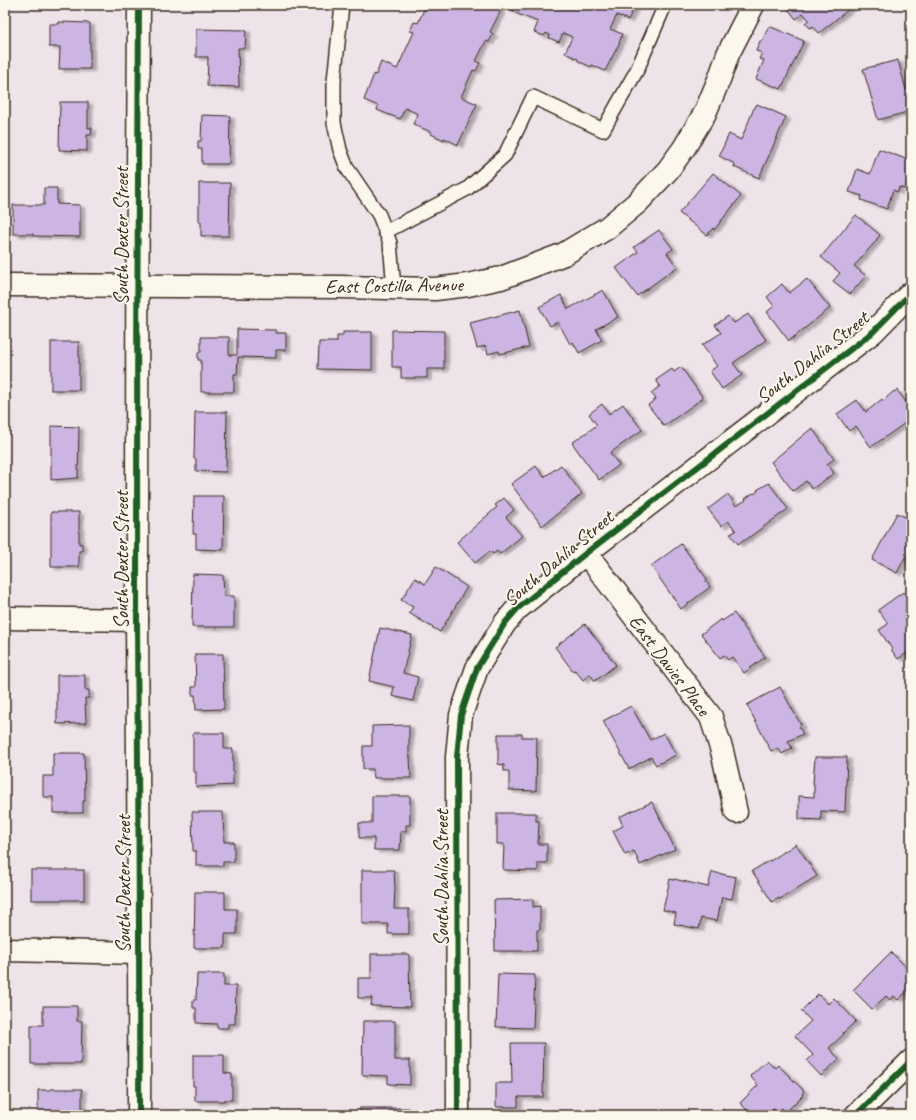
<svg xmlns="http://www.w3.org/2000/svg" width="916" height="1120" viewBox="0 0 916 1120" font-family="Caveat,sans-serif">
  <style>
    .building { fill: #ccb4e3; stroke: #3b2a1e; filter: url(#shadow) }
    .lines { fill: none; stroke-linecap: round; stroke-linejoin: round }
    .service-casing { stroke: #3b2a1e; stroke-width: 16 }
    .minor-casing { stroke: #3b2a1e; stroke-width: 25 }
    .service { stroke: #fbf7ec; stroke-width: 13 }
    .minor { stroke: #fbf7ec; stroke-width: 22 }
    .cycleway-casing { stroke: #fbf7ec; stroke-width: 8 }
    .cycleway { stroke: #1b5e20; stroke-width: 6 }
    .labels { text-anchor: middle; stroke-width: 4; stroke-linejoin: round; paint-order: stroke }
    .street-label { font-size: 20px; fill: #3b2a1e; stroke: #fbf7ec }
  </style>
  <defs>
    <filter id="shadow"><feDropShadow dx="4.5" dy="2.5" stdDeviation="1" flood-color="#0004"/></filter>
  </defs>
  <rect width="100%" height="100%" fill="#ede3e9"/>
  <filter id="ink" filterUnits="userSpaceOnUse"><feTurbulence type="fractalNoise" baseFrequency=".025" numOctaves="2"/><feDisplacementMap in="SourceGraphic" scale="8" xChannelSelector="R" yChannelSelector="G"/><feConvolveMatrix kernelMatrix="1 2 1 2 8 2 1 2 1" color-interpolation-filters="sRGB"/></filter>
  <g filter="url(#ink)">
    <g class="building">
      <path d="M426 5H635L628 20 617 15 610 29 622 34 619 44 605 71 592 65 591 67 578 61V59L565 53 572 37 563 33 559 42 549 38 550 35 546 33 544 36 534 32 538 22 513 12 514 10H511V6L499 7 500 12 490 32 493 34 489 42 486 41 476 61 480 63 476 71 473 70 461 97 477 104 458 145 444 138V140L431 134V132L413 124 418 114 405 108 400 119 377 110 378 106 364 100 374 74 376 75 381 62 397 69 414 32 410 31 414 22 418 23Z"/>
      <path d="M785 5H854L819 33 813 26 810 28 805 23 809 20 803 13 796 19Z"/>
      <path d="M59 22 90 23V69H59L60 47H49V24H59Z"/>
      <path d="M769 26 804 41 781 89 756 79 764 60 759 59 762 53 756 51 760 41H762Z"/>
      <path d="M196 29 246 30 245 48H238L239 87 207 86 208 57H196Z"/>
      <path d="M898 60 906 90 908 89 911 100V111L878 120 863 69Z"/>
      <path d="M60 102H88V128H92L91 135H87V151L59 150Z"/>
      <path d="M757 104 786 117 759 178 734 167 735 164 719 156 729 134 741 140 754 108H755Z"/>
      <path d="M202 115 230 116 229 164H202V149H198V141H201Z"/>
      <path d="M879 149 911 161V171L905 189 899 187 898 192 893 190 887 209 861 200 862 196 849 192 857 169 870 174Z"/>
      <path d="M713 173 741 196 714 230 713 228 707 235 679 213Z"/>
      <path d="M199 183H230L229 236H201V222H199Z"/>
      <path d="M44 188H57V204L80 205V237L33 236V234H13V205H44Z"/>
      <path d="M856 215 880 235 876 240H877L854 266 866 276 850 294 833 281 840 273 821 257Z"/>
      <path d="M659 230 673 249 667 253 677 267 637 296 616 268 638 252 634 247Z"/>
      <path d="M807 279 830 308 789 341 767 312 774 306 767 297 782 284 789 293Z"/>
      <path d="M603 290 618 317 596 329 602 340 579 353 573 342 570 344 558 322 550 326 539 307 561 295 568 309Z"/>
      <path d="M520 310 529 347 500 354 499 351 488 354 486 346 477 348 470 323Z"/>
      <path d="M748 314 766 340 733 363 742 375 722 389 710 371 717 366 702 345 721 333 715 325 728 316 734 323Z"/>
      <path d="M237 329 276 330V333H286V350H276V358L238 357 237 374H234V392H201V360H198V352H201V337H229V355H237Z"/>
      <path d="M392 330 444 331V369H427V378H401V367H392Z"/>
      <path d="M343 332H372V370L318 369 319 342H337V336H343Z"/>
      <rect x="51" y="342" width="28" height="48"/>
      <path d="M681 367 703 398 664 426 648 405 656 399 651 393 660 386 656 380 672 369 674 372Z"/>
      <path d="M897 390 911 409V419L871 447 856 426 849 431 837 414 857 400 866 412 882 399 883 401 894 391V392Z"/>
      <path d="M602 404 609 414 623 404 642 430 610 453 619 465 599 480 572 443 597 425 589 414Z"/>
      <path d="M195 412H227L226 472 196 471V459H194Z"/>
      <path d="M51 426 79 427 78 478 51 480Z"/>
      <path d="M812 428 834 459 827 464 834 473 812 489 806 481 793 491 771 462Z"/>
      <path d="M561 465 582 494 542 526 511 484 536 466 544 477Z"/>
      <path d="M769 483 788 509 744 541 743 540 738 544 730 534 736 531 730 523 728 521 721 526 708 509 728 494 736 506 746 500 745 499 753 493 754 494 758 491 757 490Z"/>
      <path d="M194 496H224L223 550 196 549V534H193Z"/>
      <path d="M504 498 514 510 506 517 522 536 500 554 497 551 493 554 490 551 475 563 457 542 497 507 495 505Z"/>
      <path d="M51 512H79V544H82V551H79V567H51Z"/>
      <path d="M897 513 911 520V558L905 557 897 573 872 560Z"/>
      <path d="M681 544 707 579 706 581 710 587 681 609 651 566Z"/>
      <path d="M436 567 467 587 440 632 409 613 413 607 401 600 415 578 425 584Z"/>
      <path d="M193 574 223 575 224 596H234V627H192Z"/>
      <path d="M903 592 911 604V650L898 659 892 651V649L879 630 888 624 878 610Z"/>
      <path d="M734 613 765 657 744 673 732 657 728 660 724 655 720 658 701 634 721 619 722 621Z"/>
      <path d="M585 624 616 665 595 681 590 674 583 680 575 670 573 671 555 647Z"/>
      <path d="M380 628 412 635 403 673 418 677 413 701 392 696 394 687 369 681Z"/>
      <path d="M195 654H223L224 709 196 710 195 695H192V687H196Z"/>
      <path d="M57 675H85V690H89V698H85L86 723 57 724Z"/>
      <path d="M780 687 801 725 799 727 803 734 788 741 792 748 782 754 778 748 771 751 747 705Z"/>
      <path d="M631 706 650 740 664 733 676 755 656 765 651 757 629 769 603 721Z"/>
      <path d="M409 725V756H410L411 778H374L373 769H363V746H372V726Z"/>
      <path d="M193 733H224V749H233V785L196 787V772H193Z"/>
      <path d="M498 734H522V737H537L536 791 509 790V771H504V765L498 764Z"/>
      <path d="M53 753H84L85 801H83V813H53V797H43V776H53Z"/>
      <path d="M815 757H847L845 812 821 811V820L799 819V796L814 797V784H813Z"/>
      <path d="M372 796H410V825H406V831H401L400 850H374V838H359V823H372Z"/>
      <path d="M652 802 675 849 640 865 634 851 625 855 613 831 623 826 619 817Z"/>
      <path d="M192 812H223L224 842H234V862H223V866H196V851H193Z"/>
      <path d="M497 813H536V821H539L538 844H547V863H538V871L503 870 504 844H497Z"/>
      <path d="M796 844 817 876 780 899 779 898 772 902 752 871 770 860V861Z"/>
      <rect x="31" y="870" width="53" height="30"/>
      <path d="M362 870H394L395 889 394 909H409V934H388V924H362Z"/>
      <path d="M712 872 736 877 732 899 722 897 717 921 701 918 699 929 674 924 676 913 663 910 670 879 674 880V879L708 887Z"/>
      <path d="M195 892H225V909H237V934H225V948H194Z"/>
      <path d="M533 899V907L540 906V930H537V951H495L494 900Z"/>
      <path d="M911 930V941L906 936Z"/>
      <path d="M891 952 911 972V987L898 1000 894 996 890 1000 886 996 872 1009 853 990Z"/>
      <path d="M371 954H409L410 1007 371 1006 372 998H358V978H371Z"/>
      <path d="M197 974H224V986H236L235 1024H228V1028H217V1024L196 1023V1008H193V1000H196Z"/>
      <path d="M498 974 535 975 533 1028 496 1027Z"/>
      <path d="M818 994 828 1004 834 998 856 1021 843 1033 844 1034 829 1048 839 1059 821 1076 807 1061 813 1055 795 1036 811 1021 801 1011Z"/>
      <path d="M43 1006H77V1021H82L81 1064H31V1025H43Z"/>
      <path d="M363 1021H395V1060H410V1085L388 1084V1076L362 1075Z"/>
      <path d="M511 1043H544L543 1097H518V1107H496V1083H512Z"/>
      <path d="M193 1055H224V1073L232 1074V1100H224V1101H195V1086H193Z"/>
      <path d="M767 1060 775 1068 778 1065 804 1091 802 1094 803 1095 786 1112 782 1108 777 1113 773 1109 767 1115H752L740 1103 758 1085 750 1076Z"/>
      <path d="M51 1089H82V1115L38 1114V1090H51Z"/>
      <rect x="360" y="1108" width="48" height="7"/>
      <path d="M723 1109 728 1115H717Z"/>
    </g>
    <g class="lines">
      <g class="service-casing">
        <g id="service">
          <path d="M342 5 334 81V123L340 150 347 168 379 215 390 243 394 288"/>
          <path d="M385 232 467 189 505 155 533 97 603 130 637 70 665 5"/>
        </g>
      </g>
      <g class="minor-casing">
        <g id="minor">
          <path d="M5 285 340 287 435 289 468 285 501 278 564 254 607 228 638 202 668 170 684 148 705 113 720 77 728 54 753 5"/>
          <path d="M586 553 711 717 722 751 736 812"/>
          <path d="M5 618 137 620"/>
          <path d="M5 950 140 953"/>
          <path d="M139 1115C140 949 138 784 137 619 136 414 138 210 139 5"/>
          <path d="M458 1115 457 757 461 715 477 668 505 623 517 609 586 553 873 332 911 293"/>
          <path d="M856 1115 911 1061"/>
        </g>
      </g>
      <use href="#service" class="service"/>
      <use href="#minor" class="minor"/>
      <g class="cycleway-casing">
        <g id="cycleway">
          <path d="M139 1115C140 949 138 784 137 619 136 414 138 210 139 5"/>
          <path d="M458 1115 457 757 461 715 477 668 505 623 517 609 586 553 873 332 911 293"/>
          <path d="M856 1115 911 1061"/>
        </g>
      </g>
      <use href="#cycleway" class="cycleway"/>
    </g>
  </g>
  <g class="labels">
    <g class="street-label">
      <text transform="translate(121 236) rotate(-90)" y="7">South Dexter Street</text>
      <text transform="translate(394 285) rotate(-1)" y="7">East Costilla Avenue</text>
      <text transform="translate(812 357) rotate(-38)" y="7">South Dahlia Street</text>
      <text transform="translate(558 558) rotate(-40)" y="7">South Dahlia Street</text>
      <text transform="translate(121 560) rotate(-90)" y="7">South Dexter Street</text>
      <text transform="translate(670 665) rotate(53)" y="7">East Davies Place</text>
      <text transform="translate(441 878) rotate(-90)" y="7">South Dahlia Street</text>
      <text transform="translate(123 884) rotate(-90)" y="7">South Dexter Street</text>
    </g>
  </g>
  <rect width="916" height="1120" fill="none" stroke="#fbf7ec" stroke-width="20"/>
  <rect x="10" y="10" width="896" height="1100" fill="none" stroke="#3b2a1e" stroke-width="1.5" filter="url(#ink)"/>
</svg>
